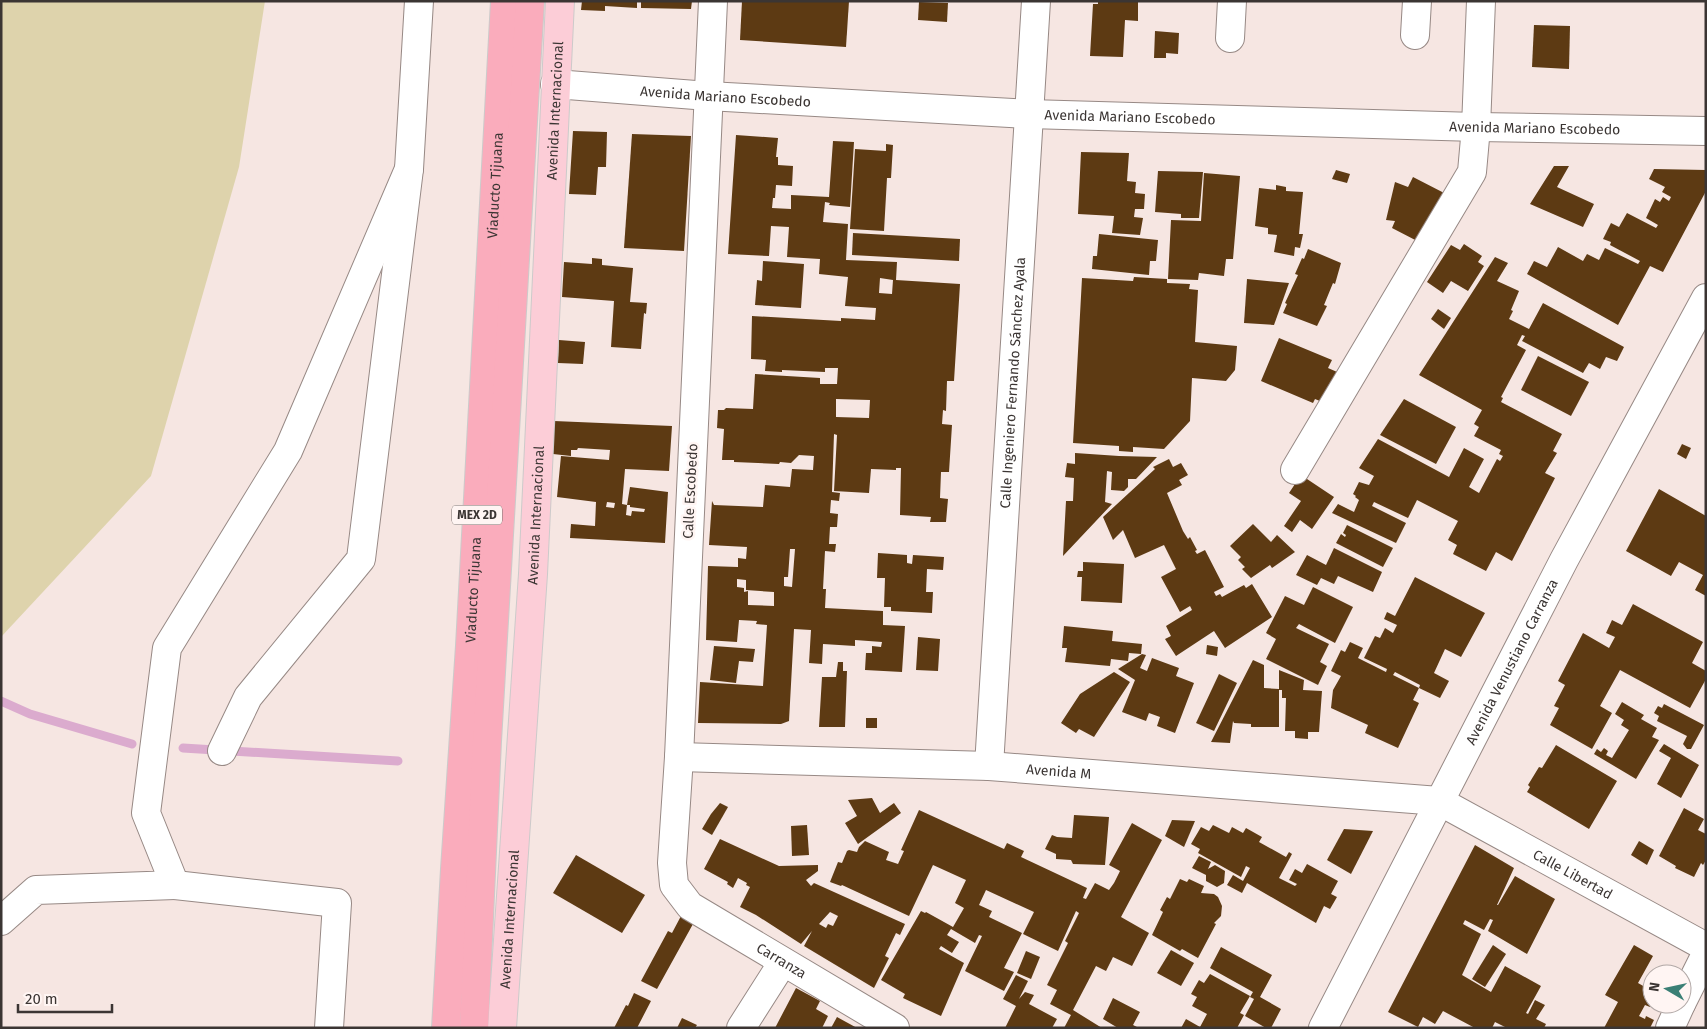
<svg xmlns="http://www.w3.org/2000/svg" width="1707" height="1029" viewBox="0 0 1707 1029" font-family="'Fira Sans',sans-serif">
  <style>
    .green { fill: #ded3ac }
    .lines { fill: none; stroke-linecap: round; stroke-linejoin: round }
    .stream { stroke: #dbabce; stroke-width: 9 }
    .building { fill: #5d3a13; fill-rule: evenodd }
    .minor-casing { stroke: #978985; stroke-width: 30 }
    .major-casing { stroke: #cccaca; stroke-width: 30 }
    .highway-casing { stroke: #cccaca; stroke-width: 30 }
    .minor { stroke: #fff; stroke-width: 28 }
    .major { stroke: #fccdd7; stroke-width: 28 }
    .highway { stroke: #faacbc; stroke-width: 28 }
    .labels { text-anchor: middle; stroke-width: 5; stroke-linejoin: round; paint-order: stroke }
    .shield { fill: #fff5f3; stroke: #766f6d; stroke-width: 1 }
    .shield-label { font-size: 12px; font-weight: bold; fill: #3b3533 }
    .street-label { font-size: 14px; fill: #3b3533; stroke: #fff5f3 }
  </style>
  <rect width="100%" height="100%" fill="#f6e6e2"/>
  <path class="green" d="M1 1H265L239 167 151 476 1 637Z"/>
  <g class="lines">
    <g class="stream">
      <path d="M1 701 30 714 132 744"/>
      <path d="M183 748 398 761"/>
    </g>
  </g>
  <g class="building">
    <path d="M582 1H637V8L605 6V11L581 10Z"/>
    <path d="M641 1H692L691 9 641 8Z"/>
    <path d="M742 1H849L846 47 740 40Z"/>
    <path d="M1098 1H1138V21L1125 20 1123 57 1090 56 1093 4H1098Z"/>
    <path d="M919 2 948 3 947 22 918 20Z"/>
    <path d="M1534 25 1570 26 1569 69 1532 67Z"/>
    <path d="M1155 31 1179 33 1178 54 1166 53V58H1154Z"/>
    <path d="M573 131 607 132 606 167H598L596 195 569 194Z"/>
    <path d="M632 134 691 136 684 251 624 248Z"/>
    <path d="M736 135 778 138 776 157H778V165L793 166 792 186 776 185 775 198H773L772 208 791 209V195L829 197 833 141 854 142 850 207 829 205 830 203 825 202 823 222 848 224 846 260 897 262 896 280 960 284 954 381H947L946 411 943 410 942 424 952 425 949 472H941L940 498 948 499 946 522H930L931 517 900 515 901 468H896V470L871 469 869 493 834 491 837 435 834 434 832 492 840 493 839 501 831 500 830 513 838 514 837 527H830L829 544H836L835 552 825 551 823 589H826L825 608 883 611V625L905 626 902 672 865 670 866 653H872V646L881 647 882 642 855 640V646L823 644 822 664 809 663 811 630 794 629 789 721 781 724 698 723 700 682 763 686 767 625 756 624 757 621 739 620 737 642 706 640 708 566 738 567V558L746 559 747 547 709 545 712 501 714 505 763 507 765 485 790 487 792 469 813 470 814 456 799 455 791 463 780 462 779 464 734 462V460H722L724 429 717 428 718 410H724L726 408 753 409 755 374 820 378V384H837L838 368H825V372L782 370V372L765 371 766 360 751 359 752 316 841 321V318L875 320 876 308 845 306 848 277 819 274 820 259 787 257 789 227 771 226 769 256 728 254ZM880 278 893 280 892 294 879 293ZM836 399 870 400 869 418 836 417ZM790 549H795L792 587 784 586V577H788ZM737 579 746 580V590L774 592V606L748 605V591L744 592V588L737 587Z"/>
    <path d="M886 144 893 145 891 178H887L884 231 850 229 855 149 886 151Z"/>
    <path d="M1081 152 1129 153 1127 181 1136 182 1135 193 1145 194 1144 209H1135L1134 217 1143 218 1140 235 1112 233 1114 216 1078 214Z"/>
    <path d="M1554 166H1569L1557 187 1594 204 1583 227 1530 204Z"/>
    <path d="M1654 169 1706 170V191L1663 272 1650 266 1618 325 1527 274 1534 261 1547 267 1558 247 1583 261 1587 254 1599 260 1605 248 1638 264 1640 261 1610 245 1611 242 1603 239 1611 223 1619 227 1627 213 1656 228 1658 225 1646 218 1655 199 1660 202 1663 197 1669 201 1671 197 1662 192 1665 187 1649 179Z"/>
    <path d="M1336 170 1350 174 1347 183 1332 179Z"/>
    <path d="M1158 171 1203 172 1199 218H1181V214L1155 212Z"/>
    <path d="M1204 173 1240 176 1233 259H1226L1224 276 1199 273 1198 280 1168 279 1171 220 1201 221Z"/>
    <path d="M1413 177 1448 195 1421 243 1392 228 1395 221 1386 220 1395 182 1408 187Z"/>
    <path d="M1276 185 1286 187V191L1303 192 1299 234H1303L1300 248 1295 247 1294 256 1274 252 1277 235 1268 234V228L1255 226 1259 188 1276 190Z"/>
    <path d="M853 233 960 239 959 261 852 255Z"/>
    <path d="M1099 234 1158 240 1156 261H1150L1149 275 1092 269 1093 256H1097Z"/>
    <path d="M1464 244 1482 256 1478 262 1484 266 1468 291 1451 281 1443 293 1427 282 1451 245 1460 250Z"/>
    <path d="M1308 249 1341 263 1335 284 1333 283 1324 305 1327 306 1317 326 1283 313 1287 304 1285 303 1298 275 1295 274 1302 258 1304 259Z"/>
    <path d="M1495 257 1508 263 1497 281 1519 291 1511 310 1513 311 1509 319 1529 329 1543 303 1624 347 1617 361 1606 357 1600 369 1589 363 1583 373 1522 341 1525 336 1522 335 1517 345 1526 350 1501 397 1503 398 1501 402 1562 434 1553 451 1557 453 1545 473 1555 478 1512 561 1496 552 1486 571 1453 554 1457 545 1448 540 1458 521 1417 500 1408 518 1374 502 1372 506 1406 523 1396 543 1332 513 1338 504 1354 512 1359 500 1355 497 1356 496 1353 494 1359 482 1369 485 1374 476 1359 468 1378 439 1449 477 1464 448 1484 459 1469 487 1479 493 1497 459 1500 461 1503 456 1499 454 1501 450 1474 436 1479 427 1474 424 1482 410 1419 375Z"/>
    <path d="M592 258 602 259V265L633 268 630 302 647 303 646 314 644 313 641 349 611 347 614 301 562 297 564 262 592 264Z"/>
    <path d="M763 261 804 264 801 308 755 305 757 280 762 281Z"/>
    <path d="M1134 277 1167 279V283L1190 284 1189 289 1198 290 1195 342 1237 346 1235 370 1226 381 1192 378 1190 421 1164 449 1133 447V452L1119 451V446L1073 443 1082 278 1133 281Z"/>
    <path d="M1247 279 1289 283 1274 325 1244 323Z"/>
    <path d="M1438 309 1451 318 1444 329 1431 319Z"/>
    <path d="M1279 338 1332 360 1328 368 1344 375 1327 404 1315 399 1313 403 1261 381Z"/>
    <path d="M559 340 585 342 583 364 558 363Z"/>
    <path d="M1538 356 1589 382 1571 416 1521 390Z"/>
    <path d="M1404 399 1456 427 1436 464 1380 435Z"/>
    <path d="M554 421 672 426 669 471 625 469 622 504 627 505 626 515 631 516 632 511 644 512 645 509 630 507V505H627L630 487 668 492 665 543 570 538 571 524 595 526 596 502 557 497 561 456 609 460 610 450 578 448 577 450H571V456L553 454ZM607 502 615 503 614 508 606 507Z"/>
    <path d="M1682 444 1691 448 1686 459 1677 454Z"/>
    <path d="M1075 453 1119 456 1157 457 1136 479H1128V487L1124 491 1111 490 1112 472 1107 471 1105 502 1112 504 1063 556 1066 501H1073L1074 478 1065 477 1067 463 1075 464Z"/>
    <path d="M1169 459 1173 467 1181 463 1188 475 1179 480 1182 485 1167 493 1183 531 1188 539 1190 537 1197 550 1195 551 1197 554 1205 550 1224 587 1214 592 1216 596 1220 594 1222 597 1244 585 1246 588 1252 584 1272 617 1225 648 1214 631 1176 656 1165 639 1171 636 1166 626 1192 610 1190 606 1180 612 1161 577 1176 569 1164 545 1135 558 1123 530 1113 540 1103 517 1155 469 1153 467Z"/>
    <path d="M1301 475 1334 497 1312 529 1300 520 1292 532 1284 526 1301 501 1289 493Z"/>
    <path d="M1659 489 1706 516V596L1695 590 1703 575 1679 562 1671 576 1626 551Z"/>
    <path d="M1253 524 1271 542 1277 535 1295 552 1272 568 1270 565 1251 578 1242 569 1245 567 1238 560 1241 557 1230 546Z"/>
    <path d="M1347 525 1393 548 1383 567 1336 543 1341 534 1345 537 1346 535 1343 533Z"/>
    <path d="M1334 548 1382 572 1373 592 1338 576 1334 584 1321 578 1317 585 1296 575 1307 555 1326 565Z"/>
    <path d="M878 553 907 555V563L912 564 913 555 944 557 943 570 927 569 926 592H933L932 613 891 611V607H884L885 578H877Z"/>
    <path d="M1083 562 1124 564 1122 603 1081 601 1082 577H1077L1078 571H1083Z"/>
    <path d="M1415 577 1485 613 1461 657 1445 649 1434 673 1449 681 1440 698 1419 688 1420 685 1395 672 1393 675 1419 688 1413 700 1419 703 1398 748 1365 733 1368 725 1331 708 1333 690 1341 676 1331 671 1341 650 1345 652 1350 642 1363 648 1358 658 1386 672 1387 669 1364 658 1375 636 1380 638 1385 628 1393 633 1397 625 1384 619 1387 612 1395 616Z"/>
    <path d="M1313 587 1353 607 1335 643 1299 624 1296 628 1329 644 1320 662 1327 666 1318 685 1266 659 1276 639 1266 633 1285 596 1304 605Z"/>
    <path d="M1633 604 1703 642 1692 663 1706 671V679L1690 708 1620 670 1600 706 1612 713 1592 749 1550 725 1559 708 1554 706 1565 685 1558 681 1583 633 1609 648 1615 637 1606 633 1612 620 1622 625Z"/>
    <path d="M1064 626 1113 631 1112 641 1142 644 1141 654 1129 653 1128 661 1111 659 1110 666 1065 662 1067 648H1062Z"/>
    <path d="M918 637 940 639 938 671 916 670Z"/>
    <path d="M1207 645 1218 647 1217 656 1206 654Z"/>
    <path d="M714 646 755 649 753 662 739 661 736 683 710 680Z"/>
    <path d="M1142 654 1146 655 1140 668 1147 671 1152 658 1179 668 1176 676 1194 683 1175 733 1157 726 1160 717 1149 713 1146 721 1122 712 1135 680 1118 669Z"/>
    <path d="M1253 660 1264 665V688L1279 689V727H1251V724L1234 723 1233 721 1230 743 1211 742Z"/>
    <path d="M838 662H843V671H847L845 727H819L822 677H836Z"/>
    <path d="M1279 670 1304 680 1303 690 1322 691 1319 732H1308V739L1295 738V731H1285L1286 698H1282V690H1279Z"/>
    <path d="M1114 672 1130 682 1094 737 1079 729 1076 733 1061 723 1080 694Z"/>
    <path d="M1219 674 1237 683 1214 731 1196 723Z"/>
    <path d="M1622 702 1644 715 1641 719 1657 728 1652 737 1659 740 1636 779 1594 754 1597 749 1601 752 1604 748 1608 751 1606 755 1612 758 1629 730 1621 725 1624 720 1615 714Z"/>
    <path d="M1664 704 1704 725 1691 749H1687L1683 744 1687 736 1657 721 1659 716 1654 713 1658 706 1662 708Z"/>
    <rect x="866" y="718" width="11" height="10"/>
    <path d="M1664 744 1699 765 1681 798 1657 784 1671 758 1659 751Z"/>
    <path d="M1556 745 1617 781 1589 829 1527 792 1530 787 1528 785 1539 767 1542 768Z"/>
    <path d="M872 798 880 813 894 803 901 813 858 844 845 823 857 816 848 800Z"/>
    <path d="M720 803 728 807 712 835 702 829 711 814Z"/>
    <path d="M1684 808 1704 819 1698 830 1706 834V860L1703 865 1701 863 1694 877 1675 868 1676 866 1659 856Z"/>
    <path d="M919 810 1004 849 1007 843 1024 851 1021 857 1087 888 1083 898 1086 899 1095 883 1109 890 1114 883 1120 871 1109 865 1132 823 1162 840 1121 917 1149 933 1132 966 1113 957 1106 971 1096 966 1073 1010 1102 1028H1064L1071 1015 1050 1004 1057 990 1047 985 1068 943 1065 941 1079 913 1076 911 1058 951 1023 934 1034 912 986 890 979 905 992 911 989 917 1022 933 1004 968 1014 972 1004 991 965 971 982 936 979 935 975 943 951 929 947 935 959 942 952 953 941 946 939 949 964 963 941 1016 903 998 905 994 881 980 921 911 925 913 926 912 953 927 964 908 955 903 966 880 933 865 909 916 842 885 841 886 830 882 838 862 842 863 847 851 849 850 857 852 859 847 865 841 889 852 886 860 898 864 904 851 901 850Z"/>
    <path d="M1074 815 1109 817 1105 865 1073 864 1071 860 1056 859V854L1045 849 1052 835 1057 837 1072 838Z"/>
    <path d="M1172 820 1195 821 1184 847 1165 836Z"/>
    <path d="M807 825 809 855 792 856 791 826Z"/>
    <path d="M1213 825 1229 833 1232 827 1243 833 1246 828 1262 837 1259 842 1286 857 1289 852 1292 854 1279 878 1295 886 1297 884 1289 880 1295 869 1302 873 1307 864 1338 881 1331 894 1337 897 1330 909 1324 906 1316 923 1247 883 1242 893 1227 885 1233 875 1243 881 1250 868 1246 866 1241 877 1198 853 1200 849 1191 844 1201 827 1209 831Z"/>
    <path d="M1344 829 1373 831 1351 874 1327 860Z"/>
    <path d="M720 839 779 866 818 865V871L806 880 811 886 814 883 905 924 900 935 896 933 885 956 889 958 874 988 804 946 812 931 801 944 756 915 740 907 750 887 746 885 747 883 738 878 733 888 727 884 728 882 704 869ZM830 912 838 916 833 926 828 924 826 928 819 924Z"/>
    <path d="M1639 841 1654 850 1647 865 1631 855Z"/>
    <path d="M1475 845 1514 868 1497 905H1498L1515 876 1555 899 1527 954 1488 931 1493 920 1490 919 1484 930 1465 920 1463 924 1481 934 1462 975 1491 992 1505 966 1541 986 1526 1013 1528 1014 1535 1000 1545 1005 1536 1019 1546 1024 1544 1028H1507L1495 1022 1492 1028H1475L1443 1011 1435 1024 1423 1017 1418 1027 1388 1012Z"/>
    <path d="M576 855 645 895 622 933 553 893Z"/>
    <path d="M1199 856 1211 862 1208 869 1215 865 1225 871 1224 883 1217 887 1206 881V875L1192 868Z"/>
    <path d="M1180 879 1187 882 1189 879 1204 886 1201 893 1214 894 1218 897 1222 906 1221 916 1214 923 1216 924 1198 958 1182 949 1180 951 1152 935 1163 912 1160 910 1167 897 1170 899Z"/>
    <path d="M681 916 693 924 657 989 641 981 668 931 672 933Z"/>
    <path d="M1493 945 1506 954 1485 987 1472 979Z"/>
    <path d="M1634 945 1653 956 1638 983 1652 991V1004L1650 1007 1645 1005 1639 1016 1645 1019 1646 1016 1654 1020 1650 1028H1604L1618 1002 1605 995Z"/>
    <path d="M1221 947 1272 975 1260 997 1281 1009 1271 1028H1266L1245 1016 1254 999 1250 997 1253 992 1210 968Z"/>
    <path d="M1171 950 1194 963 1181 986 1157 973Z"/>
    <path d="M1026 951 1040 957 1031 979 1017 973Z"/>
    <path d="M1210 974 1250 996 1240 1013 1244 1015 1237 1028H1181L1186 1019 1200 1027 1207 1014 1192 1006 1197 997 1191 994 1199 980 1204 983Z"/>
    <path d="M1016 975 1028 981 1019 999 1025 992 1034 995 1029 1004 1057 1019 1052 1028H1005L1016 1006 1003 999Z"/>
    <path d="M796 988 820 1001 816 1009 828 1016 822 1028H775Z"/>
    <path d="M634 993 651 1001 637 1028H614L626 1005 628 1006Z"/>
    <path d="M1113 998 1140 1012 1133 1025 1139 1028H1118L1103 1019Z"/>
    <path d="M837 1017 857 1028H831Z"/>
    <path d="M682 1018 697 1025 695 1028H677Z"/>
  </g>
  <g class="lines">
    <g class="minor-casing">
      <g id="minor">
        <path id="s1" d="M713 1 679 757 672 863 674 885 690 906 895 1028"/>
        <path d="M1415 35 1417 1"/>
        <path d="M1230 38 1232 1"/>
        <path id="s2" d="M555 84 708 96 1029 114 1476 127 1706 131"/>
        <path d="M1295 470 1472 172 1476 127 1481 1"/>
        <path d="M222 751 248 697 361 559 409 169 419 1"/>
        <path id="s3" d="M679 757 989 766 1439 801 1706 947"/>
        <path id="s4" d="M989 766 1036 1"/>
        <path d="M175 885 337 903 329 1028"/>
        <path d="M1 921 36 890 175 885 146 813 167 648 288 451 409 169"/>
        <path d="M1682 1002 1706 954"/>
        <path d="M741 1028 783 962"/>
        <path id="s5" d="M1323 1028 1564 560 1706 298"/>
        <path d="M1670 1028 1681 1004"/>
      </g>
    </g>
    <g class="major-casing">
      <g id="major">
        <path id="s6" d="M502 1028 533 574 560 1"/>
      </g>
    </g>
    <g class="highway-casing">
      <g id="highway">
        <path id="s7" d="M446 1028 455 869 470 646 505 1"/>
        <path d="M474 1028 487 741 530 1"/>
      </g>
    </g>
    <use href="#minor" class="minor"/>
    <use href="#major" class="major"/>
    <use href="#highway" class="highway"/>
  </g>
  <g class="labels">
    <rect class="shield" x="452" y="505.5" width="50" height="19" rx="4"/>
    <g class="shield-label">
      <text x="477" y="519">MEX 2D</text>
    </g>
    <g class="street-label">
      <text dy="5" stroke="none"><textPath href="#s2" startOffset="171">Avenida Mariano Escobedo</textPath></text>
      <text dy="5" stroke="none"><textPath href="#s6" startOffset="919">Avenida Internacional</textPath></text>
      <text dy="5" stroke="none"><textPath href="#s2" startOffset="576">Avenida Mariano Escobedo</textPath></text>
      <text dy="5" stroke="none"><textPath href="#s2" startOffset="981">Avenida Mariano Escobedo</textPath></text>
      <text dy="5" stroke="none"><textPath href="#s7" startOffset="844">Viaducto Tijuana</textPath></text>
      <text dy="5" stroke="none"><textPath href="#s4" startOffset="384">Calle Ingeniero Fernando Sánchez Ayala</textPath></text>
      <text transform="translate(690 491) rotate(-87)" y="5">Calle Escobedo</text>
      <text dy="5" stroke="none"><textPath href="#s6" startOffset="514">Avenida Internacional</textPath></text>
      <text dy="5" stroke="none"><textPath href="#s7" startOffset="439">Viaducto Tijuana</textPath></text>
      <text dy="5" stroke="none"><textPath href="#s5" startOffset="412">Avenida Venustiano Carranza</textPath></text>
      <text dy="5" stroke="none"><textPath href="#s3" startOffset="380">Avenida M</textPath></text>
      <text dy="5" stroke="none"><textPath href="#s3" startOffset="914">Calle Libertad</textPath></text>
      <text dy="5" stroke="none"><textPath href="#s6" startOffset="109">Avenida Internacional</textPath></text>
      <text dy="5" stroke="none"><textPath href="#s1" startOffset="1018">Carranza</textPath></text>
    </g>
  </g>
  <rect width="1707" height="1029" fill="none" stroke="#3b3533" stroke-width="5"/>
  <g transform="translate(1667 989) rotate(279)"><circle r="24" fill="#fff5f3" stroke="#b1a8a6"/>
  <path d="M0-4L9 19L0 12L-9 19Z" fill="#3a7f75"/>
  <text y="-8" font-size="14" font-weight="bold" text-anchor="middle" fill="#3b3533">N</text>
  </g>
  <path d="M18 1004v8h94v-8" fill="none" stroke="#3b3533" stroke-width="2.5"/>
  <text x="25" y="1004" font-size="15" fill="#3b3533" stroke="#fff5f3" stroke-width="4" paint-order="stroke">20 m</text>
</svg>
